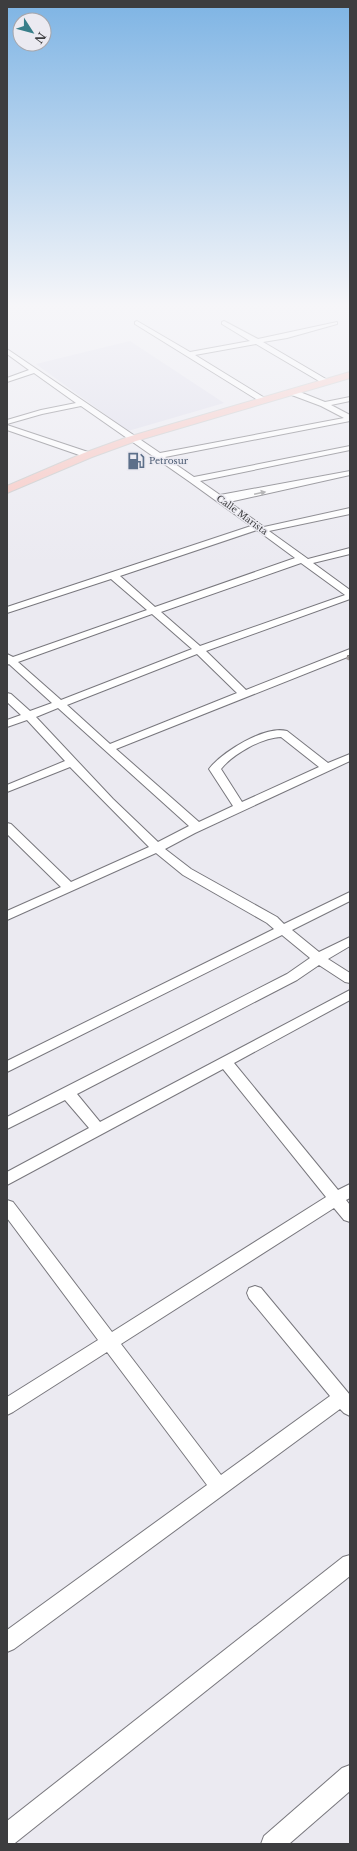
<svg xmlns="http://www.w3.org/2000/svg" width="357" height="1851" viewBox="0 0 357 1851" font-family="'Libre Baskerville',serif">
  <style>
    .built { fill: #deddeb }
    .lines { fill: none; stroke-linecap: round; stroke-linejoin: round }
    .stream { stroke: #7fb3df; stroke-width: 1.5 }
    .minor-casing { stroke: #78777d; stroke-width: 2 }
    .major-casing { stroke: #c9c9c9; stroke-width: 2 }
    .minor { fill: #fff; fill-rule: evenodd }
    .major { fill: #f8c7c2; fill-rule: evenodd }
    .wall { fill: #a8a1a0 }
    .building { fill: #c3bbba; stroke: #888382 }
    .oneway { fill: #9e9e9f }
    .labels { text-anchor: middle; stroke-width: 3; stroke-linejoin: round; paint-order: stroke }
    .far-service-label { font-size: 9px; fill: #4e5e75; stroke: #ebeaf1; text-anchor: start }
    .far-street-label { font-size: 9px; fill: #3d3d3f; stroke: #ebeaf1 }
  </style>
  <rect width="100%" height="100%" fill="#ebeaf1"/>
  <path class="built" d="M130 341 224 403 128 431 36 364Z"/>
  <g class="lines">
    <path class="stream" d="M271 305 275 306"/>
    <g class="minor-casing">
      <g id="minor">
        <path d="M137 321 190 352 250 341 222 324V322L224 321 258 339 337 322V324L287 338 263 342 331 382 324 384 256 344 195 355 268 400 261 402 135 324V322Z"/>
        <path d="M7 349 160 453 344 418 321 406 289 394V390H295L325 402 350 397V401L331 405 350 415V421L165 457 194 477 350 446V450L200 481 220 495 350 471V475L229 502 264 527 350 508V514L269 531 308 559 350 548V554L313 563 350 590V599L206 651 246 690 350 649V656L116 749 199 822 233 806 209 769C222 752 265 725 287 731L328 763 350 754V761L195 833 165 849 191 869 277 917 284 924 350 892V901L292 930 319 952 350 937V946L328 959 350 973V983L345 982 319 965 297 980 77 1094 100 1122 350 990V1000L234 1063 338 1190 350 1184V1198L346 1200 350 1205V1222L344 1220 334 1208 121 1344 221 1475 330 1396 249 1298 247 1293 249 1288 255 1286 261 1288 350 1395V1416L344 1413 340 1409 14 1649 7 1652V1630L207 1485 107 1352 13 1412 7 1415V1397L98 1340 7 1218V1200L13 1202 112 1332 326 1197 223 1069 7 1185V1172L89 1128 65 1100 7 1129V1117L287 974 310 958 282 935 7 1072V1061L274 929 267 923 183 875 156 853 7 920V911L61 887 7 834V823L11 824 71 882 149 847 70 767 7 792V785L65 761 27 720 7 727V720L21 715 7 702V693L11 694 30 711 52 703 9 664 7 665V654L13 657 147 610 111 579 7 613V607L251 526 190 482 81 406 42 414 7 424V420L41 410 76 403 34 373 7 382V378L29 370 7 354ZM257 530 295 558 155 607 120 576ZM301 563 345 595 200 646 161 612ZM152 614 192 649 61 700 18 662ZM197 654 237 693 110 744 67 705ZM58 708 189 826 158 842 113 799 36 717ZM281 737 319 767 242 802 221 769C233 754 261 738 281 737Z"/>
        <path d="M7 425 91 453 92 455 91 457H85L7 430Z"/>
        <path d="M350 1555V1576L15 1843 7 1844V1821L343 1557Z"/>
        <path d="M350 1765V1791L289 1844H261L264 1836 342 1768Z"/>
      </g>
    </g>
    <g class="major-casing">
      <path id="major" d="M350 372V378L136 441 92 457 7 493V486L84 453 128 437Z"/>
    </g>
    <use href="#minor" class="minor"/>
    <use href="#major" class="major"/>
  </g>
  <path class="wall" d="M350 655V661L346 659 347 656Z"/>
  <path class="building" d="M350 655V658L347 656Z"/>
  <defs><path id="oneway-solid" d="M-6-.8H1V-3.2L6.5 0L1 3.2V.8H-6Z"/></defs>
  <use class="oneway" href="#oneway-solid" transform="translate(260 493) rotate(-12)"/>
  <linearGradient id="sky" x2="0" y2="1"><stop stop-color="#7eb4e4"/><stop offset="0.54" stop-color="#f6f6f9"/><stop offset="1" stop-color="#f6f6f9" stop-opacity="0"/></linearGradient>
  <rect width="357" height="565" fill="url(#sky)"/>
  <defs>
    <g id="fuel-bare" transform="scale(1.38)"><path d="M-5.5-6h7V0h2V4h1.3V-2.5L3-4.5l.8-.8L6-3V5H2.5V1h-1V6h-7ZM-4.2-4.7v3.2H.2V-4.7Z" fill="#5c6f8a" stroke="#ebeaf1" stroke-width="2.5" paint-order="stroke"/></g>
  </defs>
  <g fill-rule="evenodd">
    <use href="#fuel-bare" x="136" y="461"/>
  </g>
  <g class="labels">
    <g class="far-service-label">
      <text x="149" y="464">Petrosur</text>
    </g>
    <g class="far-street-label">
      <text transform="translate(242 515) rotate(36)" y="3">Calle Marista</text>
    </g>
  </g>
  <rect width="357" height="1851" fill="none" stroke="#3d3d3f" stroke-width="16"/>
  <g transform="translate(32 32) rotate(126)"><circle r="19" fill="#ebeaf1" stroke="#a5a5aa"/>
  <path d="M0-3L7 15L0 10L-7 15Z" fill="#387e89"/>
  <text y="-6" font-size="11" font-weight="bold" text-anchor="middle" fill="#3d3d3f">N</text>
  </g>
</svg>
